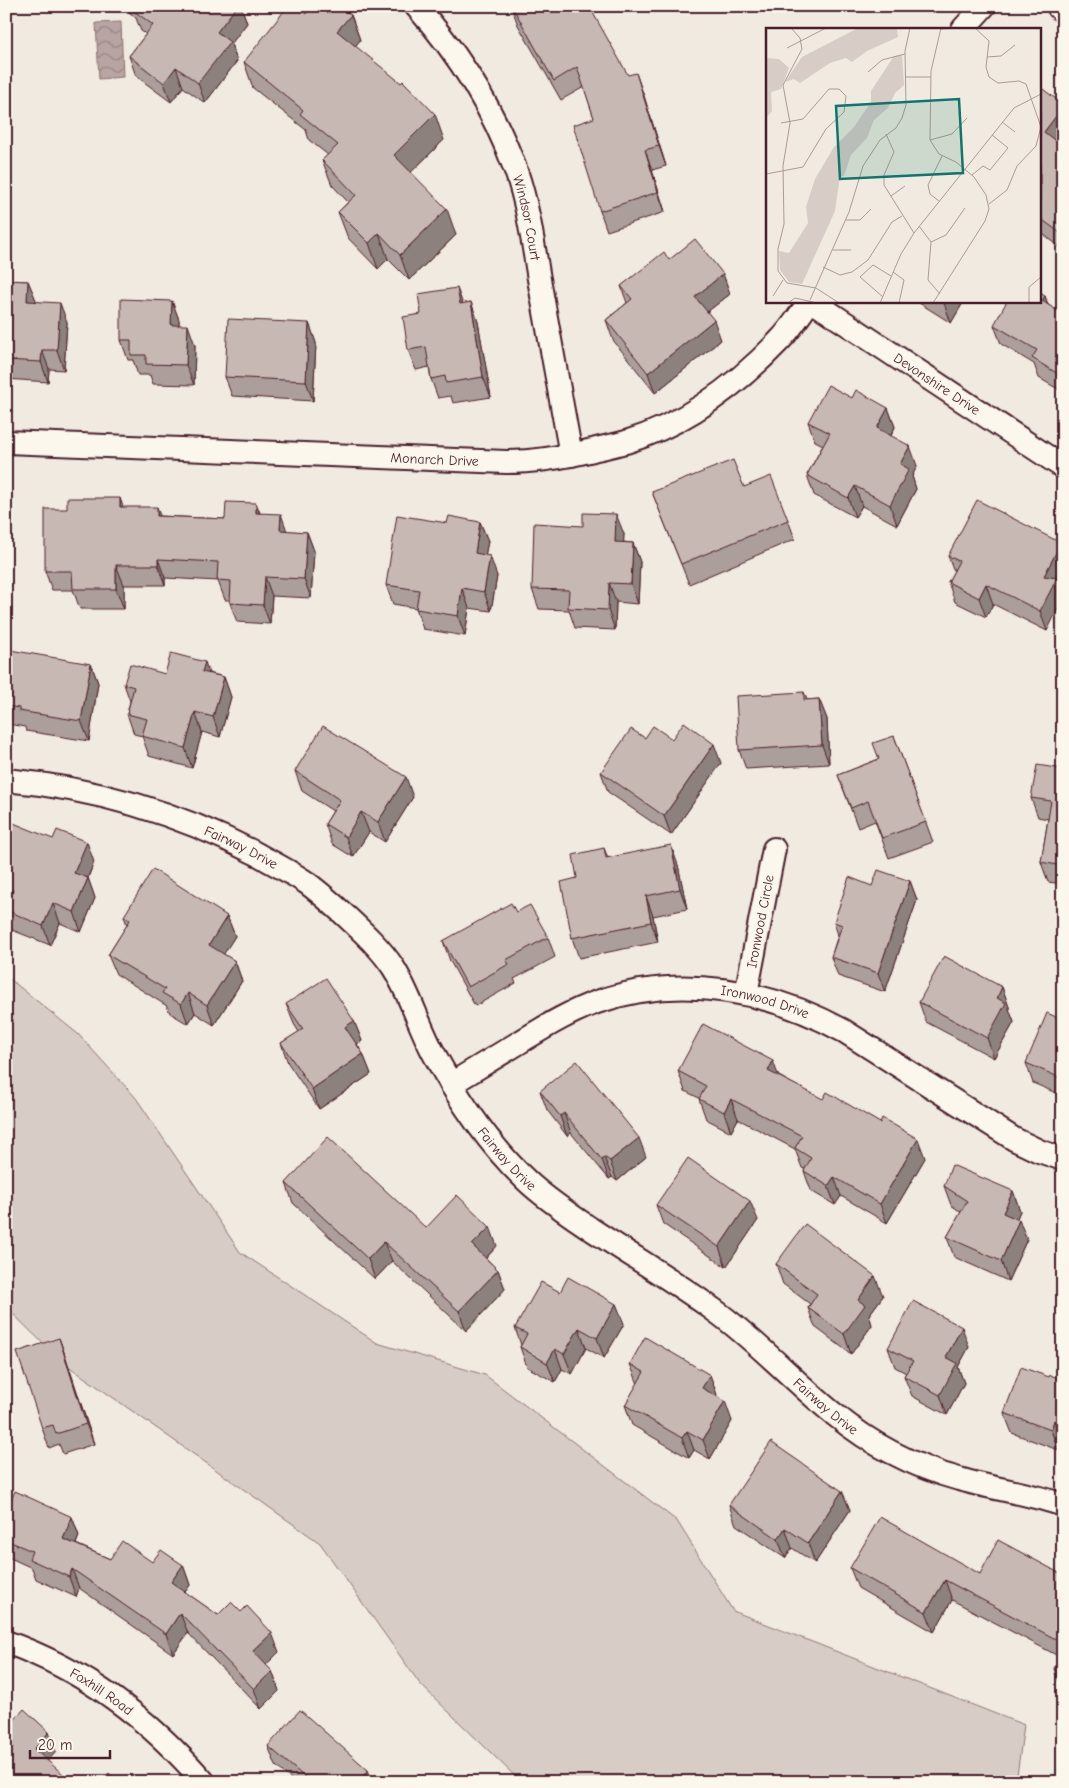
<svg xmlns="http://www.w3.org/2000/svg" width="1069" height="1788" viewBox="0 0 1069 1788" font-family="'Comic Neue',sans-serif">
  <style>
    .grass { fill: #d8ccc6; stroke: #917678 }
    .water { fill: url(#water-waves); stroke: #8c6f72 }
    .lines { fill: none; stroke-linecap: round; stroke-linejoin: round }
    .street-casing { stroke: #4a1f2b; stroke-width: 26 }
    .secondary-casing { stroke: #4a1f2b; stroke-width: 31 }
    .street { stroke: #fbf7ec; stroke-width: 22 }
    .secondary { stroke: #fbf7ec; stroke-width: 28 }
    .wall { fill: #ac9e9a; stroke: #4a1f2b }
    .shaded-wall { fill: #8c817d; stroke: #4a1f2b }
    .building { fill: #c8b8b3; stroke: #4a1f2b }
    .labels { text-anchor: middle; stroke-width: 4; stroke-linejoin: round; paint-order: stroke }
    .street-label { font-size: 14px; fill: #4a1f2b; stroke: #fbf7ec }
    .inset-road { fill: none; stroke: #ae9998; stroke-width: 1 }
    .view { fill: #0f766e; fill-opacity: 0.15; stroke: #0f766e; stroke-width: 2.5 }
    .inset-edge { fill: none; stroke: #4a1f2b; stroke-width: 2.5 }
  </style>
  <defs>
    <pattern id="water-waves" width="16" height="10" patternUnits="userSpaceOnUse" patternTransform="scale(1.25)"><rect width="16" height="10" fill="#b8a4a2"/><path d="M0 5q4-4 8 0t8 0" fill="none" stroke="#988584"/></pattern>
  </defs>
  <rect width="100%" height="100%" fill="#f0eae0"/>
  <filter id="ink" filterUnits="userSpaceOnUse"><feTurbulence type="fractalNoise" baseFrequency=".02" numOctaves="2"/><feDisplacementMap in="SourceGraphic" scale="10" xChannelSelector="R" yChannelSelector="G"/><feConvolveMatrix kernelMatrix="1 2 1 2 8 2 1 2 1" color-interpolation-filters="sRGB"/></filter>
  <g filter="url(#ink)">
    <path class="grass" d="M6 976 78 1034 136 1098 240 1252 377 1343 485 1375 677 1521 733 1611 1024 1725 1016 1782H521L420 1684 320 1543 61 1361 6 1307Z"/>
    <path class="water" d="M121 22 123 77 99 79 96 23Z"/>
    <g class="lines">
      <g class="street-casing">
        <g id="street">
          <path id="s1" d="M416 6C459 54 494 111 516 171 528 205 533 243 539 279 550 338 560 396 571 455"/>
          <path d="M963 29 984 6"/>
          <path id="s2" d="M812 301 1063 467"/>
          <path id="s3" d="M6 442 506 462C536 462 564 457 593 450 604 447 615 445 626 442 686 424 737 385 780 340 791 329 800 314 810 301"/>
          <path id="s4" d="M6 780C92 788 178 813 255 853 273 863 291 872 307 883 322 894 335 906 348 918 364 933 381 949 393 967 410 994 418 1024 433 1052 458 1099 488 1144 527 1181 546 1199 569 1214 591 1229 632 1256 674 1281 714 1310 777 1355 821 1416 891 1452 912 1463 936 1473 959 1479 993 1489 1029 1493 1063 1505"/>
          <path id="s5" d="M746 994 774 849"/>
          <path id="s6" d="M451 1084C474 1070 497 1056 520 1042 545 1027 569 1012 597 1002 680 973 769 990 844 1031L1014 1139 1039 1151 1063 1159"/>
          <path id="s7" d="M6 1642C87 1671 148 1718 204 1782"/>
        </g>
      </g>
      <g class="secondary-casing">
        <path id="secondary" d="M1061 6 1063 8"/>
      </g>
      <use href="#street" class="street"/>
      <use href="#secondary" class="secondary"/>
    </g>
    <g class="wall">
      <path d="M128 6H241L247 23 231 44 237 61 205 103 183 87 171 102 136 76 129 56 146 34 141 31 136 18 130 13Z"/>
      <path d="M511 6 628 75 643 93 666 166 652 170 665 212 607 231 600 211 594 118 584 87 561 100 518 25Z"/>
      <path d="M306 14 351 15 360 40 355 46 444 140 411 172 456 235 409 280 388 259 378 269 348 238 338 212 348 202 332 185 322 160 328 155 309 140 306 130 253 88 244 62Z"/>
      <path d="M1040 87 1063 136 1058 143 1063 147V249L1040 232Z"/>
      <path d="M669 260 723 274 730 294 707 312 721 340 655 393 613 340 606 320 627 303 621 286Z"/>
      <path d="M6 280 28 281 36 301 67 322 64 370 49 369 48 382 6 379Z"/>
      <path d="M1045 296 1048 305 1063 314V392L1039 378 1034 364 1001 344 994 325Z"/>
      <path d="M172 301 179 320V325L195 345 194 385 153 384 150 375H138L133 360H128L121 340Z"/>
      <path d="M916 301H964L951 323Z"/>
      <path d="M471 302 478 322 491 397 453 403 451 396 438 398 431 379 429 367 416 370 408 350 421 314Z"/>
      <path d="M309 323 316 343 313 401 232 396 225 377Z"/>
      <path d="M852 398 888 408 895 427 891 436 917 466 912 476 916 489 897 525 862 506 855 517 814 495 807 475 823 445 815 441 808 422Z"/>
      <path d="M744 487 788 520 795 539 689 584 652 492Z"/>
      <path d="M256 503 260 513 287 531 307 532 314 551 311 598 272 596 270 624 237 622 230 603V600H225L218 581 165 578V585H124V609H80L73 590H52L45 571 67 509 123 507 160 516 225 519Z"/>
      <path d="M480 522 488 541 485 555 497 576 491 611 469 608 465 636 423 629 416 608 393 604 386 585 447 523Z"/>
      <path d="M624 534 623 542 633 543 640 562 638 604 616 602 615 630 575 628 569 610 539 609 532 589Z"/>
      <path d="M948 556 1058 582 1047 631 993 604 986 617 955 602 948 582 954 571Z"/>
      <path d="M91 664 98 683 89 741 26 731 25 727 8 724 6 719V671Z"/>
      <path d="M209 673 224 677 231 697 220 737 202 732 192 768 149 756 142 736 134 734 127 714 130 701 124 684 165 674Z"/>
      <path d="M804 692 807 700 819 699 827 719 829 764 746 769 739 750Z"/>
      <path d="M894 736 933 842 889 858 875 821 858 828 838 775 879 759Z"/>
      <path d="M645 738 672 739 721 763 671 835 608 792 601 772Z"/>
      <path d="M1063 769V884L1048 882 1041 862 1048 819 1038 817 1031 798Z"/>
      <path d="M295 771 413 797 385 842 369 832 353 857 332 844 325 824 333 811 302 791Z"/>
      <path d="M6 820 94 862 88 878 95 898 81 932 60 923 50 945 12 930 6 914 7 905 6 904Z"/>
      <path d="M604 848 608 858 678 865 687 909 653 916 658 942 579 958 572 938 577 878Z"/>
      <path d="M910 881 917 900 885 992 838 976 831 957 838 935 834 922 872 886Z"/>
      <path d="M516 912 548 937 555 957 514 979 516 983 475 1006 450 961 443 941Z"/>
      <path d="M124 916H227L235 936 223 954 235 961 242 981 214 1025 195 1013 188 1024 170 1013 167 1006 116 974 108 955 127 925Z"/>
      <path d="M1002 987 1009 1007V1009L1014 1022 994 1058 926 1022 919 1002Z"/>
      <path d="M286 1004 354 1021 362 1041 357 1044 363 1054 371 1074 319 1109 288 1063 281 1043 299 1032 294 1024Z"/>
      <path d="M1063 1020V1096L1033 1083 1026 1063Z"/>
      <path d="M678 1071 779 1076 925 1158 887 1223 841 1196 835 1205 811 1191 804 1171 805 1169 802 1168 795 1149 738 1119 731 1132 706 1119 699 1099V1098L685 1091Z"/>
      <path d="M540 1091 646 1157 617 1181 612 1177 609 1179 571 1133 567 1136 547 1110Z"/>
      <path d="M286 1183 426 1228 497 1246 486 1258 498 1270 505 1289 466 1331 392 1261 375 1279 293 1203Z"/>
      <path d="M944 1186 1013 1191 1020 1211 1017 1218 1027 1239 1008 1281 954 1257 947 1237 961 1212 951 1205Z"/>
      <path d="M656 1205 758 1220 726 1267 663 1224Z"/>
      <path d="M1063 1241V1287L1059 1276Z"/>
      <path d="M776 1264 883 1296 869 1315 872 1325 851 1354 815 1327 808 1308 810 1304 783 1284Z"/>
      <path d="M560 1292 616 1304 624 1324 604 1358 586 1348 572 1374 562 1369 555 1382 527 1367 520 1347 521 1345 515 1328Z"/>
      <path d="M59 1338 66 1358 94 1444 63 1454 59 1444 49 1448 42 1428Z"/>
      <path d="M969 1347 958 1367 964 1383 947 1415 912 1396 904 1376 906 1373 895 1367 888 1348Z"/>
      <path d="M630 1364 710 1375 717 1395 716 1396 732 1421 710 1459 694 1450 689 1458 632 1425 625 1405 638 1384Z"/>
      <path d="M1063 1380V1440H1061L1058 1450 1012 1433 1004 1413Z"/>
      <path d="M842 1491 850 1510 815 1563 792 1548 785 1558 736 1525 729 1505Z"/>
      <path d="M6 1512 72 1517 79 1536 76 1544 110 1559 183 1565 190 1585 185 1592 218 1615 279 1652 266 1665 272 1671 279 1691 261 1709 188 1633 173 1654 79 1588 76 1597 36 1579 32 1568 6 1556Z"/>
      <path d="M850 1568 980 1574 1063 1575V1689L1061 1688 1054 1669 1060 1657 952 1600 934 1632 858 1588Z"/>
      <path d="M268 1746 373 1782H294L276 1766Z"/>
    </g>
    <g class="shaded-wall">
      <path d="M237 6H241L247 23 231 44 237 61 205 103 198 83 217 32Z"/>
      <path d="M351 15 360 40 347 57 337 31Z"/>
      <path d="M176 67 183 87 171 102 164 83Z"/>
      <path d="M636 73 643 93 666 166 659 146Z"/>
      <path d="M1063 107V136L1051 152 1044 132Z"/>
      <path d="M435 114 444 140 403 180 394 155Z"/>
      <path d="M645 150 652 170 665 212 658 192Z"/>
      <path d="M447 209 456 235 409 280 400 255Z"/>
      <path d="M379 233 388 259 378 269 369 243Z"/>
      <path d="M723 274 730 294 702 316 695 297Z"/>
      <path d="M28 281 36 300 35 320 27 301Z"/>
      <path d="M457 288 464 307 460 304Z"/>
      <path d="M1045 296 1052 316 1042 301Z"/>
      <path d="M172 301 179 320 178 344 171 325Z"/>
      <path d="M945 301H964L951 323 944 303Z"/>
      <path d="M471 302 478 322 491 397 483 377Z"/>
      <path d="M60 303 67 322 64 370 57 350Z"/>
      <path d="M714 320 721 340 655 393 648 373Z"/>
      <path d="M309 323 316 343 313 401 306 381Z"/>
      <path d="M188 325 195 345 194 385 186 365Z"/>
      <path d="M42 350 49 369 48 382 41 362Z"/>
      <path d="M888 408 895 427 884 448 877 428Z"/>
      <path d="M910 446 917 466 912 476 916 489 897 525 890 505 900 464Z"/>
      <path d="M855 486 862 506 855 517 848 498Z"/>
      <path d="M120 498 127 518 120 507Z"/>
      <path d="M256 503 263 523 256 513Z"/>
      <path d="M157 507 164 527 157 516Z"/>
      <path d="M281 514 288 534 280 530Z"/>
      <path d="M616 514 624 534 623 562 615 542Z"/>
      <path d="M480 522 488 541 482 573 475 553Z"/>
      <path d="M307 532 314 551 311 598 304 579Z"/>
      <path d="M633 543 640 562 638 604 631 584Z"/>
      <path d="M1061 543 1063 547V573L1058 582 1063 595V599L1047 631 1040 611 1044 576Z"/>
      <path d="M490 556 497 576 491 611 484 592Z"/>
      <path d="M158 559 165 578V585L158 565Z"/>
      <path d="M116 565 124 585V609L116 589Z"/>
      <path d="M265 577 272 596 270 624 263 605Z"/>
      <path d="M609 583 616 602 615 630 608 610Z"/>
      <path d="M986 584 993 604 986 617 979 598Z"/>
      <path d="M462 588 469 608 465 636 458 616Z"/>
      <path d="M205 662 212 682 202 672Z"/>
      <path d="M91 664 98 683 89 741 81 721Z"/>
      <path d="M224 677 231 697 220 737 213 717Z"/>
      <path d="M819 699 827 719 829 764 822 745Z"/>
      <path d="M195 712 202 732 192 768 185 748Z"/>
      <path d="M714 744 721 763 671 835 664 816Z"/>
      <path d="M406 777 413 797 385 842 378 822Z"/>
      <path d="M361 812 369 832 353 857 346 837Z"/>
      <path d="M87 842 94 862 82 892 74 873Z"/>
      <path d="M671 845 678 865 687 909 680 889Z"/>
      <path d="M88 878 95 898 81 932 74 912Z"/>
      <path d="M910 881 917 900 885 992 878 973Z"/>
      <path d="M646 896 653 916 658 942 651 922Z"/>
      <path d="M53 903 60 923 50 945 43 926Z"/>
      <path d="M227 916 235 936 217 965 209 945Z"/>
      <path d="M235 961 242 981 214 1025 207 1005Z"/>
      <path d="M1002 987 1009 1007V1009L1014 1022 994 1058 987 1038 997 998Z"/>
      <path d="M188 993 195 1013 188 1024 181 1004Z"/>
      <path d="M354 1021 362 1041 352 1047 345 1027Z"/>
      <path d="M363 1054 371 1074 319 1109 312 1089Z"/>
      <path d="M773 1061 780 1080 768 1071Z"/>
      <path d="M731 1099 738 1119 731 1132 724 1112Z"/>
      <path d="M564 1113 571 1133 567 1136 560 1116Z"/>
      <path d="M639 1138 646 1157 617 1181 610 1161Z"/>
      <path d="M918 1139 925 1158 887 1223 880 1204Z"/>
      <path d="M604 1157 612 1177 609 1179 602 1160Z"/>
      <path d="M834 1177 841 1196 835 1205 828 1186Z"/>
      <path d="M1013 1191 1020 1211 1011 1232 1003 1213Z"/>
      <path d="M750 1201 758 1220 726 1267 719 1247Z"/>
      <path d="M1019 1220 1027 1239 1008 1281 1001 1261Z"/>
      <path d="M490 1227 497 1246 479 1265 472 1245Z"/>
      <path d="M384 1242 392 1261 375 1279 368 1259Z"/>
      <path d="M498 1270 505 1289 466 1331 459 1311Z"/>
      <path d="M875 1276 883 1296 869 1315 872 1325 851 1354 844 1334 858 1300Z"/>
      <path d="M616 1304 624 1324 604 1358 597 1338Z"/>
      <path d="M962 1327 969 1347 958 1367 964 1383 947 1415 940 1395 946 1357Z"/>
      <path d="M579 1328 586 1348 572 1374 564 1354Z"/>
      <path d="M59 1338 66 1358 94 1444 86 1424Z"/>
      <path d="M555 1349 562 1369 555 1382 547 1363Z"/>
      <path d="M710 1375 717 1395 709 1408 702 1388Z"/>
      <path d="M725 1401 732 1421 710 1459 703 1440Z"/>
      <path d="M1054 1420 1061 1440 1058 1450 1051 1430Z"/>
      <path d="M687 1431 694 1450 689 1458 682 1438Z"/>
      <path d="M842 1491 850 1510 815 1563 808 1543Z"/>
      <path d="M72 1517 79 1536 70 1558 63 1539Z"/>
      <path d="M785 1528 792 1548 785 1558 778 1539Z"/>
      <path d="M183 1565 190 1585 178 1602 171 1582Z"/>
      <path d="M72 1569 79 1588 76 1597 69 1577Z"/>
      <path d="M945 1580 952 1600 934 1632 926 1612Z"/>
      <path d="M180 1613 188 1633 173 1654 166 1634Z"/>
      <path d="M272 1633 279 1652 260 1671 253 1651Z"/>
      <path d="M272 1671 279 1691 261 1709 254 1689Z"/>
      <path d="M49 1732 56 1752 41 1768 34 1749Z"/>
      <path d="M368 1770 373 1782H358Z"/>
    </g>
    <g class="building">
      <path d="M137 6H237L217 32 230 42 198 83 176 67 164 83 129 56 153 25 134 11Z"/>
      <path d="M288 6H297L306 14 312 6H340L351 15 337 31 401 83 403 81 435 114 394 155 447 209 400 255 379 233 369 243 338 212 356 195 322 160 338 145 300 114 303 110 244 62Z"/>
      <path d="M512 6H589L628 75 636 73 659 146 645 150 658 192 600 211 573 125 594 118 577 67 554 81Z"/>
      <path d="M1040 87 1063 104V107L1044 132 1063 147V235L1040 218Z"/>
      <path d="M695 239 723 274 695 297 714 320 648 373 606 320 632 299 621 286 664 252 669 260Z"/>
      <path d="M6 280 28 281 27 301 60 303 57 350H42L41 362 6 360Z"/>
      <path d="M457 288 460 304 471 302 483 377 446 383 445 376 431 379 426 347 408 350 403 317 421 314 418 294Z"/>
      <path d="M1040 293 1045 296 1042 301 1063 314V377L1032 358 1037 350 994 325 1007 301H1040Z"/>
      <path d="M121 299 172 301 171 325H188L186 365 146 364V355H131V340H121Z"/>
      <path d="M228 319 309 323 306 381 225 377Z"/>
      <path d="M828 385 852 398 856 390 888 408 877 428 910 446 900 464 909 469 890 505 855 486 848 498 807 475 830 433 808 422Z"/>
      <path d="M733 460 744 487 771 476 788 520 681 564 652 492Z"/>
      <path d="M67 498H120V507H157V516L225 519 226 502 256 503V513L281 514 280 530 307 532 304 579 265 577 263 605 230 603 231 581 217 580 218 562 158 559V565H116V589H73L72 571H45V509H67Z"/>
      <path d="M977 500 1061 543 1044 576 1057 578 1040 611 986 584 979 598 948 582 959 561 948 556Z"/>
      <path d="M583 513 616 514 615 542 633 543 631 584 609 583 608 610 568 608 569 590 532 589 534 523 583 526Z"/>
      <path d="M397 515 447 523 449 516 480 522 475 553 490 556 484 592 462 588 458 616 416 609 419 590 386 585Z"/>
      <path d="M10 650 91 664 81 721 19 711V708L6 706V671Z"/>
      <path d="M171 653 205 662 202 672 224 677 213 717 195 712 185 748 142 736 147 719 127 714 134 687 124 684 130 664 165 674Z"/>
      <path d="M804 692V700L819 699 822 745 739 750 736 696Z"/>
      <path d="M684 722 714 744 664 816 601 772 631 729 645 738 653 726 672 739Z"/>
      <path d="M323 726 406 777 378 822 361 812 346 837 325 824 340 800 295 771Z"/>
      <path d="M894 736 926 822 882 838 868 801 851 808 838 775 879 759 873 743Z"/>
      <path d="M1037 765 1063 769V866L1041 862 1051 801 1031 798Z"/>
      <path d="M6 820 53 839 57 830 87 842 74 873 88 878 74 912 53 903 43 926 6 910V907L13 890 6 888Z"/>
      <path d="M671 845 680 889 646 896 651 922 572 938 561 882 577 878 573 855 604 848 606 858Z"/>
      <path d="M153 869 227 916 209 945 235 961 207 1005 188 993 181 1004 162 993 165 989 108 955 130 920 124 916Z"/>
      <path d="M878 870 910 881 878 973 831 957 842 925 834 922 849 877 872 886Z"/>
      <path d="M511 903 516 912 530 905 548 937 506 960 509 964 468 987 443 941Z"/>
      <path d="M944 956 1002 987 997 998 1006 1003 987 1038 919 1002Z"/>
      <path d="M326 978 354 1021 345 1027 363 1054 312 1089 281 1043 303 1029 286 1004Z"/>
      <path d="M1047 1013 1063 1020V1079L1026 1063Z"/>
      <path d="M703 1024 773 1061 768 1071 823 1099 827 1092 880 1123 882 1118 918 1139 880 1204 834 1177 828 1186 804 1171 811 1158 795 1148 802 1136 731 1099 724 1112 699 1099 706 1086 678 1071Z"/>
      <path d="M577 1061 639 1138 610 1161 604 1157 602 1160 564 1113 560 1116 540 1091Z"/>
      <path d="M328 1137 426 1228 457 1195 490 1227 472 1245 498 1270 459 1311 384 1242 368 1259 286 1183Z"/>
      <path d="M688 1158 750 1201 719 1247 656 1205Z"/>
      <path d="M952 1165 1013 1191 1003 1213 1019 1220 1001 1261 947 1237 967 1201 944 1186Z"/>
      <path d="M805 1224 875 1276 858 1300 865 1305 844 1334 808 1308 817 1294 776 1264Z"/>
      <path d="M1063 1241V1276H1059Z"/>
      <path d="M568 1277 616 1304 597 1338 579 1328 564 1354 555 1349 547 1363 520 1347 527 1334 515 1328 541 1282 560 1292Z"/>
      <path d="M913 1301 962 1327 946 1357 957 1363 940 1395 904 1376 913 1361 888 1348Z"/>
      <path d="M645 1337 710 1375 702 1388 725 1401 703 1440 687 1431 682 1438 625 1405 644 1372 630 1364Z"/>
      <path d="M59 1338 86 1424 56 1434 53 1425 42 1428 17 1352Z"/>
      <path d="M1021 1367 1049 1377 1050 1375 1063 1380V1423L1054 1420 1051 1430 1004 1413Z"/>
      <path d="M771 1442 842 1491 808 1543 785 1528 778 1539 729 1505Z"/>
      <path d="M15 1491 72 1517 63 1539 110 1559 122 1541 152 1562 161 1550 183 1565 171 1582 218 1615 231 1602 241 1612 247 1606 272 1633 253 1651 272 1671 254 1689 180 1613 166 1634 72 1569 69 1577 29 1559 32 1551 6 1540V1512Z"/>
      <path d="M880 1517 980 1574 998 1540 1063 1575V1643L945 1580 926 1612 850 1568Z"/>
      <path d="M1063 1652V1673L1054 1669Z"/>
      <path d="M24 1709 49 1732 34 1749 72 1782H6V1729Z"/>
      <path d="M300 1710 368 1770 358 1782H306L308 1780 268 1746Z"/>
      <path d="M109 1773 118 1782H101Z"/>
    </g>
  </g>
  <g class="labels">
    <g class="street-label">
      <text dy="5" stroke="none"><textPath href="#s1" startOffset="242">Windsor Court</textPath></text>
      <text dy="5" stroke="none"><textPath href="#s2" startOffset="150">Devonshire Drive</textPath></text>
      <text dy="5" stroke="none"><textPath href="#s3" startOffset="429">Monarch Drive</textPath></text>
      <text dy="5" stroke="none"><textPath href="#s4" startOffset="246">Fairway Drive</textPath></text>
      <text dy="5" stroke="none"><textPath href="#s5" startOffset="74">Ironwood Circle</textPath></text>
      <text dy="5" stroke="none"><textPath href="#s6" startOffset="339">Ironwood Drive</textPath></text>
      <text dy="5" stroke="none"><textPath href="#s4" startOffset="666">Fairway Drive</textPath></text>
      <text dy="5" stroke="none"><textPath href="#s4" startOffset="1071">Fairway Drive</textPath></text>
      <text dy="5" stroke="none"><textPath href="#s7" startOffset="108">Foxhill Road</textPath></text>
    </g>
  </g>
  <g transform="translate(766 28)">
    <rect width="275" height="275" fill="#f0eae0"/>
    <path d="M92 0H131L132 9 101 23 86 34 80 30 64 35 34 55 28 51 19 54 36 29ZM136 27 138 57 129 65 122 80 108 92 101 110 85 127 78 148H74L69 183 36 256 23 254 14 242 13 223 23 225 42 195 40 179 49 151 68 119 88 99 105 74V63L128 28ZM0 30 13 31 23 40 15 61 5 64 6 83 1 89 0 123Z" fill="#d8ccc6"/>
    <path class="inset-road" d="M25 0 34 10 36 21 17 57 24 95 17 138 18 196 12 221V243L21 255 50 260 73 275M209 0 223 13 220 39 223 49 232 55 253 53 260 56 275 99 270 118 251 138 241 162 223 176M174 1 199 0M21 20 60 0M221 29 235 28 249 17M102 44 116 32 139 26M139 49H165M236 94 249 104M120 106 128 124 118 147V157L148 205M164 112 186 106 201 90M0 146 37 139 60 101 78 84 80 68 73 61H63L37 91 15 95M206 147 217 138 224 142 242 120 226 107M125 168 139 158M173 173 164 166 162 157 176 128M79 192H94L105 181M153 198 165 214 162 252 174 266M165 214 180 207 199 180M67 222H85M57 239 74 247 86 244 102 232 126 194 136 188M127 244 138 252 133 275M7 268 17 252M117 269 94 249 107 237 125 248M44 272 83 184 97 138 114 112 130 100 136 90 140 77 139 23 144 0M22 275 29 270 51 275M114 275 135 226 148 205 248 80 275 66M167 275 219 193 223 181 220 167 208 149 190 134 173 126 164 112 165 43 175 0M263 275V259L275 249"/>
    <path class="view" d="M193 71 197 145 74 151 70 78Z"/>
    <rect width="275" height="275" class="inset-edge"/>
  </g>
  <rect width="1069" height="1788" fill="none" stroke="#fbf7ec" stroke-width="25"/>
  <rect x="12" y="12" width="1044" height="1763" fill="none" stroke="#4a1f2b" stroke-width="2" filter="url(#ink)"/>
  <path d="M30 1750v8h80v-8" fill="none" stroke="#4a1f2b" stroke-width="2.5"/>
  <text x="38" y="1750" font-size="15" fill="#4a1f2b" stroke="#fbf7ec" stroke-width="4" paint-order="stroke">20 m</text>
</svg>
